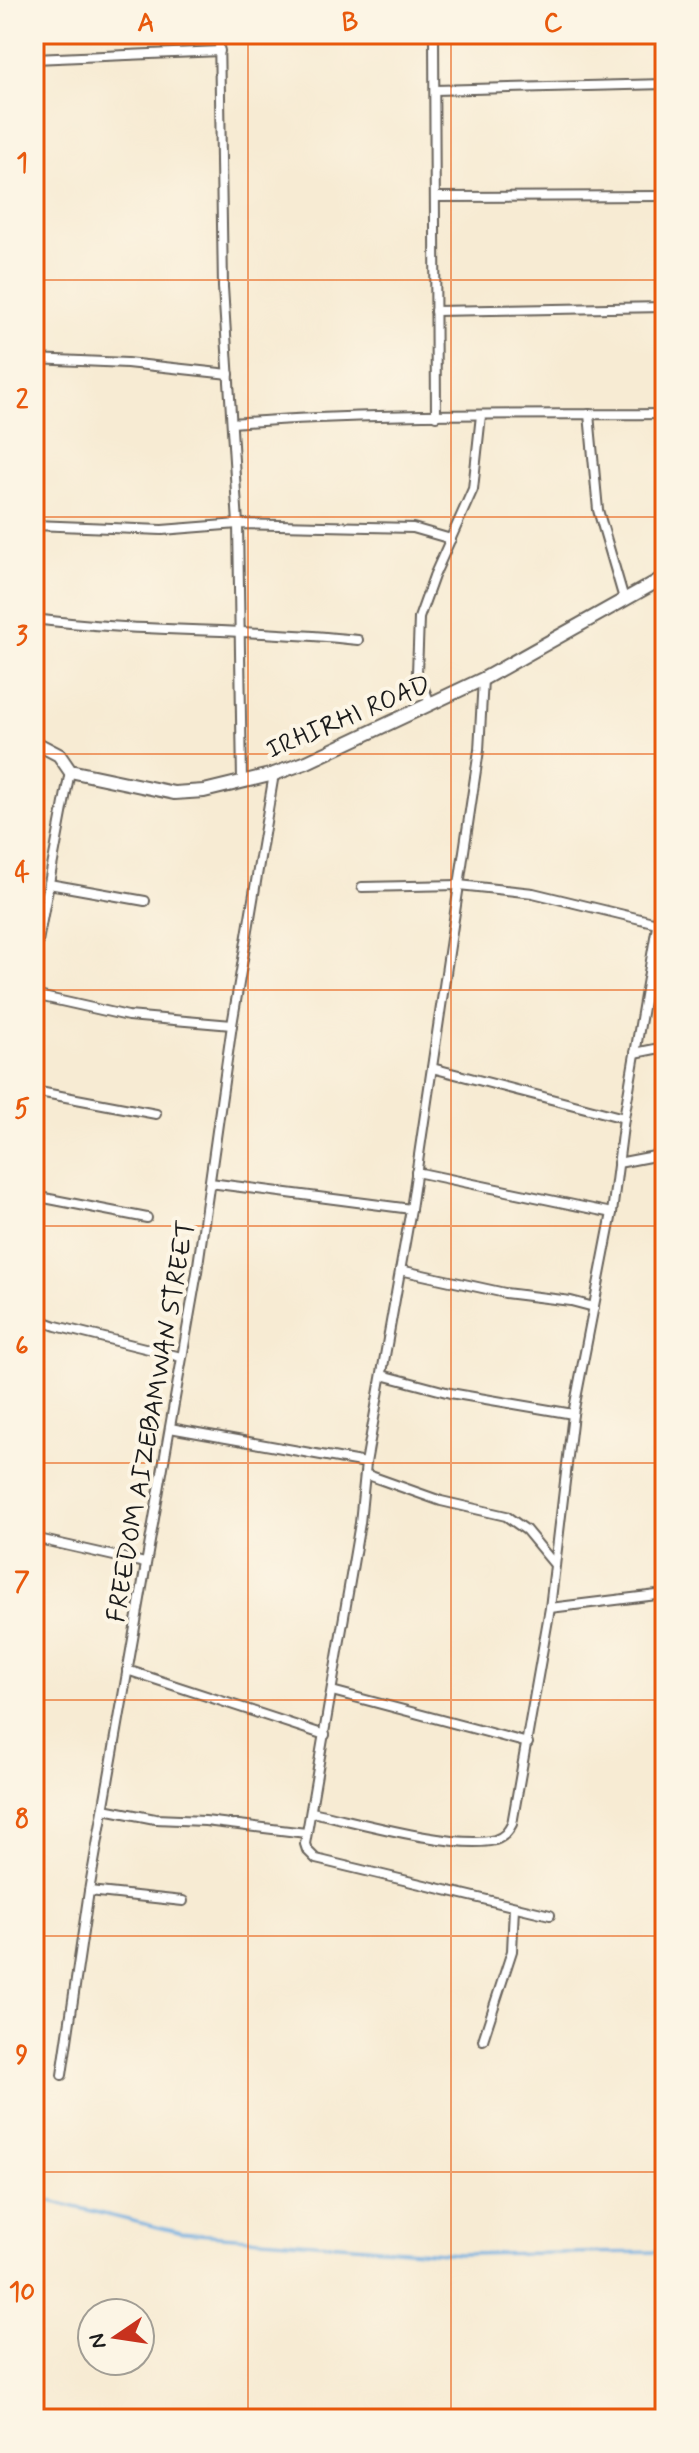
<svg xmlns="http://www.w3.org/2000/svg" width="699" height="2453" viewBox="0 0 699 2453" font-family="Mynerve,sans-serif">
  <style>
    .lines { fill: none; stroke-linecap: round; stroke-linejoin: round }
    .stream { stroke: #6dace0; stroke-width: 3 }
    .street-casing { stroke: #69645c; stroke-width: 12 }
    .secondary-casing { stroke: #69645c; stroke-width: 16 }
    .street { stroke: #fff; stroke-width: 8 }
    .secondary { stroke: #fff; stroke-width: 12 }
    .grid { fill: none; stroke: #e8590c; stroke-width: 2; stroke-opacity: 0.55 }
    .labels { text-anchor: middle; stroke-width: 8; stroke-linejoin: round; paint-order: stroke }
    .street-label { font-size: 26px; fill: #1c1c1c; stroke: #fcf5e5 }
    .neatline { fill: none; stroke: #e8590c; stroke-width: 3 }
    .grid-label { font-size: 26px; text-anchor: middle; font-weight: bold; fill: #e8590c }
  </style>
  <rect width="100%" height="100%" fill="#fcf5e5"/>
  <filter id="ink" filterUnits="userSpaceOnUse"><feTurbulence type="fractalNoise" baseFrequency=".0125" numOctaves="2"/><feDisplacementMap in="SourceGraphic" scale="16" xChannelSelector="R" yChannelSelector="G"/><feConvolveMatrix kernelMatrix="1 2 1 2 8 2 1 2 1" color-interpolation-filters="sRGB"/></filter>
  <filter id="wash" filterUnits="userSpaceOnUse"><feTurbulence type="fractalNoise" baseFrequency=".006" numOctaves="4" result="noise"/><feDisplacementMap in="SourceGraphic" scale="32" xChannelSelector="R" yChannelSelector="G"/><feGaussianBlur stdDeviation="1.8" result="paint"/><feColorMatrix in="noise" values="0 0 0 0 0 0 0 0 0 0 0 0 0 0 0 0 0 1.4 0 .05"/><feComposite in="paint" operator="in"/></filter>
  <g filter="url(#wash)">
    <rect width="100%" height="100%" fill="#f7ebd3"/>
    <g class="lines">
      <path class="stream" d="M34 2197 182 2233 458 2254 665 2252"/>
    </g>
  </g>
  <g filter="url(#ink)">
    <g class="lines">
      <g class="street-casing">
        <g id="street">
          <path d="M219 34 223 287 238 524 242 781"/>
          <path d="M434 34 436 416"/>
          <path d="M34 59 220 51"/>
          <path d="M435 90 665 84"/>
          <path d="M435 197 665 196"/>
          <path d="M435 311 665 307"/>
          <path d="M34 359 127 363 229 374"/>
          <path d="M589 414 598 510 624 599"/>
          <path d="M232 423C375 412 521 415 665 414"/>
          <path d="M34 525 162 530 238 524 413 528 451 539"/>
          <path d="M34 619C142 633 251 628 358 640"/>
          <path d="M483 679 479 750 411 1209 366 1463 360 1523 305 1844 307 1850 316 1859 550 1915"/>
          <path d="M431 705 417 673 419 618 434 576 473 489 481 415"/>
          <path d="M49 884 145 901"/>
          <path d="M362 887 459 885 533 893 657 923"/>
          <path d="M34 963 70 771"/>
          <path d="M34 995 128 1016 232 1025"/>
          <path d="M635 1053 665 1047"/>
          <path d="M432 1068 624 1118"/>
          <path d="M34 1091 156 1114"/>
          <path d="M618 1163 665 1154"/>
          <path d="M416 1172 612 1213"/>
          <path d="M210 1183 411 1209"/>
          <path d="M34 1196 147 1218"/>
          <path d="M400 1270 505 1293 571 1301 594 1307"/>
          <path d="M34 1318 56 1326 181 1357"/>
          <path d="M382 1375 450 1393 573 1414"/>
          <path d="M170 1428 366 1463"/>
          <path d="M365 1474 441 1501 506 1516 526 1530 555 1565"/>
          <path d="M34 1538 145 1563"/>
          <path d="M550 1608 665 1594"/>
          <path d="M127 1670 325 1735"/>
          <path d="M332 1691 528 1743"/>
          <path d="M104 1809 155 1819 205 1821 306 1833"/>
          <path d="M312 1812C355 1821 455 1850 495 1840 504 1837 508 1832 512 1824L550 1608 573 1414 612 1213 624 1118 665 879"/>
          <path d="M89 1891 183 1901"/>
          <path d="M483 2040 512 1951 514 1907"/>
          <path d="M62 2075 89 1891 197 1272 232 1025 274 774"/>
        </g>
      </g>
      <g class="secondary-casing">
        <path id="secondary" d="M34 742 59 755 70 771 174 793 204 791 274 774 307 762 483 679 665 577"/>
      </g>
      <use href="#street" class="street"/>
      <use href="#secondary" class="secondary"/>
    </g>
  </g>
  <path class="grid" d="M248 34V2419M451 34V2419M34 280H665M34 517H665M34 754H665M34 990H665M34 1226H665M34 1463H665M34 1700H665M34 1936H665M34 2172H665"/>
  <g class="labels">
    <g class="street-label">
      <text transform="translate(348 716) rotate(-23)" y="9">IRHIRHI ROAD</text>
      <text transform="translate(150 1421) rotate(-80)" y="9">FREEDOM AIZEBAMWAN STREET</text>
    </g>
  </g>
  <rect width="699" height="2453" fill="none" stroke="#fcf5e5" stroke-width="88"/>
  <g transform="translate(116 2337) rotate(257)"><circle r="38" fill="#fcf5e5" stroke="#a29e95" stroke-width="2"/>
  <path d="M0-6L14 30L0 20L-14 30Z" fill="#c8321e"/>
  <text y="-12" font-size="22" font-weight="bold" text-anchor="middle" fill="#1c1c1c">N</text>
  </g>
  <rect x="44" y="44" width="611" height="2365" class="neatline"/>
  <g class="grid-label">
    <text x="146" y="31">A</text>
    <text x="350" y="31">B</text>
    <text x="553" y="31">C</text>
    <text x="22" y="171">1</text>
    <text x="22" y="408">2</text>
    <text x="22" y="644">3</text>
    <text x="22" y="881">4</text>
    <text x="22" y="1117">5</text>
    <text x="22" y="1354">6</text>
    <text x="22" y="1590">7</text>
    <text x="22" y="1827">8</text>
    <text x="22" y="2063">9</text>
    <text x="22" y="2300">10</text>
  </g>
</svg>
